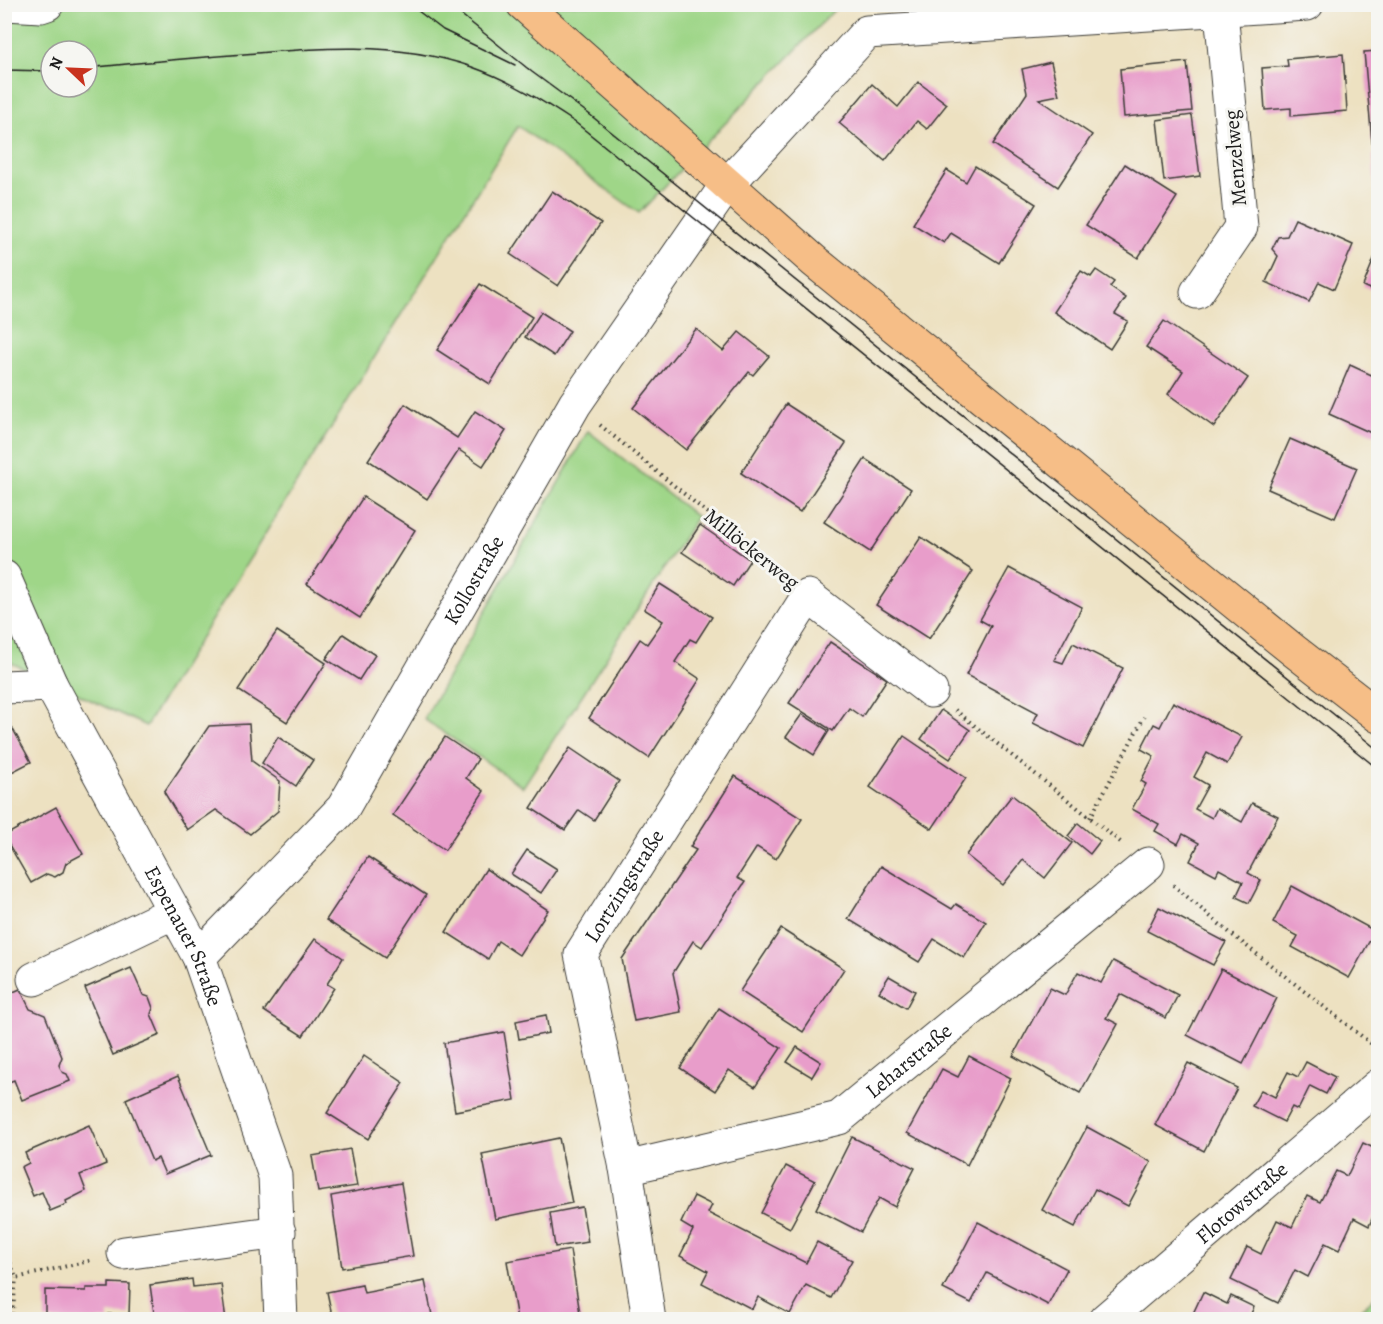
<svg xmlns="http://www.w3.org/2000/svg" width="1383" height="1324" viewBox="0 0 1383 1324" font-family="Alegreya,serif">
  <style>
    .green { fill: #9fd688; stroke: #5e7952; stroke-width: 1.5; fill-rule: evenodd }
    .building { fill: #e89dca }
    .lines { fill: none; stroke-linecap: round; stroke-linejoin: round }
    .minor-casing { stroke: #3b3a35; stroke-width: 35 }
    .major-casing { stroke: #3b3a35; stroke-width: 35 }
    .path { stroke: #3b3a35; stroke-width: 4; stroke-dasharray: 1.5 4.5; stroke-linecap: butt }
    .minor { stroke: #fff; stroke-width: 33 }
    .major { stroke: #f6be87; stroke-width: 33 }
    .tram { stroke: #1c1c1c; stroke-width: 1.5 }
    .labels { text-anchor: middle; stroke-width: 6; stroke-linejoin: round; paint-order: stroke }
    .street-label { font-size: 21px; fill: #1c1c1c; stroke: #f6f6f2 }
  </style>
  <rect width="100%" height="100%" fill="#f6f6f2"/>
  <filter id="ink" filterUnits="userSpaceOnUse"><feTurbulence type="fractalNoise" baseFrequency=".0167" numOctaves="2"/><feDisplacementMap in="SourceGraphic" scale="12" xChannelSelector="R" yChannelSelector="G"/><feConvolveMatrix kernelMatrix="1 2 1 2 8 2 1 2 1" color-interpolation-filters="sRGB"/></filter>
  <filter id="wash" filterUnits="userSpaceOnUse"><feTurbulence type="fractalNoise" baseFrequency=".008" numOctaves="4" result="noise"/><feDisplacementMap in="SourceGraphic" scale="24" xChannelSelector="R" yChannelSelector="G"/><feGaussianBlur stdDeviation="1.35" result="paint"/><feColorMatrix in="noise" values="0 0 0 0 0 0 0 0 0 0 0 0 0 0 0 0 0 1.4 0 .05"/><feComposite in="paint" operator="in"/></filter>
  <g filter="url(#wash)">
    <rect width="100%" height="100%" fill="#ede1c1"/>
    <g class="green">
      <path d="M5 5H853H839L639 213 518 126 146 726 5 660ZM51 51H87V87H51Z"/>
      <path d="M588 431 697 517 523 787 424 719Z"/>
      <path d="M1378 1294V1319H1351Z"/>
    </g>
    <g id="blocks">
      <g class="building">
        <path d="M1378 51V142H1372L1364 52Z"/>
        <path d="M1343 54 1347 111 1291 116V108L1265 110 1262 68 1288 66 1287 59Z"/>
        <path d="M1051 62 1059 95 1039 99 1092 135 1058 187 993 144 1027 93 1022 69Z"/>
        <path d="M1187 62 1192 111 1124 117 1120 69Z"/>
        <path d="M918 82 947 104 927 129 917 121 885 161 839 123 872 84 898 107Z"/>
        <path d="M1192 115 1200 176 1164 181 1157 120Z"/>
        <path d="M1378 154V192H1375L1373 155Z"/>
        <path d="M1125 164 1177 197 1138 258 1086 225Z"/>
        <path d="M975 166 1036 204 999 263 951 233 944 243 913 224 947 170 966 182Z"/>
        <path d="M552 191 601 223 558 286 510 254Z"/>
        <path d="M1295 219 1353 245 1334 289 1319 282 1309 302 1266 282 1278 256 1272 249 1278 237 1287 236Z"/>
        <path d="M1378 249V293L1363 286Z"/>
        <path d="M1096 270 1114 282 1110 287 1126 298 1115 314 1128 321 1110 349 1054 312 1081 271 1091 277Z"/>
        <path d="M480 284 532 317 490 384 437 350Z"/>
        <path d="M541 312 570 331 554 356 525 337Z"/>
        <path d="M1164 321 1248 378 1214 427 1168 394 1183 371 1146 347Z"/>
        <path d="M696 329 723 351 739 332 769 356 753 375 749 372 686 450 633 408Z"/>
        <path d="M1350 365 1378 378V436L1329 414Z"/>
        <path d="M405 404 457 438 475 411 506 431 483 466 459 450 427 499 368 460Z"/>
        <path d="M786 404 846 443 800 512 741 473Z"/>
        <path d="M1290 439 1357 468 1335 518 1268 489Z"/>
        <path d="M865 459 911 489 870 552 824 522Z"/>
        <path d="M363 497 415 530 360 618 307 584Z"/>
        <path d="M700 525 750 560 733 586 682 552Z"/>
        <path d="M921 537 973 571 929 639 876 605Z"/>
        <path d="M1009 568 1082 607 1054 660 1063 663 1073 643 1123 668 1083 748 1033 723 1038 713 966 675 991 626 980 620Z"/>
        <path d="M660 584 712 617 696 642 690 639 675 662 700 679 649 758 589 718 640 639 647 644 663 621 644 609Z"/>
        <path d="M277 631 326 663 287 722 238 690Z"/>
        <path d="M343 634 375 655 359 680 326 659Z"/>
        <path d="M830 642 887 679 862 717 849 708 833 731 789 703Z"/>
        <path d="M1173 702 1242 737 1227 764 1207 753 1194 777 1208 785 1195 809 1212 818 1217 808 1242 822 1252 803 1278 816 1248 873 1261 880 1249 903 1236 897 1243 882 1219 869 1216 875 1190 861 1199 843 1183 834 1178 844 1155 831 1159 824 1132 809 1146 784 1141 781 1154 756 1141 749 1154 724 1160 727Z"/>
        <path d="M941 710 970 730 950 759 921 739Z"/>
        <path d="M4 713 31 762 4 776Z"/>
        <path d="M802 714 829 731 814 755 786 737Z"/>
        <path d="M249 724 252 761 280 781 278 811 250 834 216 810 187 830 164 792 209 726Z"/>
        <path d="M904 736 966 778 932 829 870 787Z"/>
        <path d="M278 737 313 760 296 786 262 763Z"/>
        <path d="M445 737 478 759 466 778 484 791 445 850 393 815Z"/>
        <path d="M570 748 619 781 594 820 579 810 565 830 531 808Z"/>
        <path d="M735 776 802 819 776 859 757 847 737 878 745 882 702 947 693 941 673 973 681 1012 634 1021 622 959 696 850 690 847Z"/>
        <path d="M1012 795 1072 843 1045 878 1023 860 1003 885 966 855Z"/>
        <path d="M56 807 83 854 66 863 63 872 55 877 47 874 31 883 4 836Z"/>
        <path d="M1078 823 1100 841 1090 854 1068 836Z"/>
        <path d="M527 850 557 869 541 893 511 874Z"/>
        <path d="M368 857 426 895 385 958 326 920Z"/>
        <path d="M881 866 952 909 956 904 986 922 964 958 934 939 919 962 848 919Z"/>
        <path d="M486 869 548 910 519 955 498 941 488 959 446 932Z"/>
        <path d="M1292 886 1375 931 1349 978 1292 947 1298 936 1273 923Z"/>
        <path d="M1159 907 1226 942 1213 965 1147 931Z"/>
        <path d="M781 929 844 969 803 1032 740 991Z"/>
        <path d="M315 939 343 958 327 984 334 988 303 1036 264 1011Z"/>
        <path d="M1113 961 1178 995 1166 1018 1120 994 1106 1018 1118 1024 1080 1093 1013 1056 1050 988 1065 995 1078 972 1101 983Z"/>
        <path d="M131 968 143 995 149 997 153 1008 151 1014 160 1035 113 1055 85 988Z"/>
        <path d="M1221 969 1277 998 1243 1064 1187 1035Z"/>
        <path d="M889 976 915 991 906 1008 879 992Z"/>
        <path d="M20 989 30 1009 45 1015 62 1057 59 1065 62 1072 67 1074 70 1081 22 1100 14 1080 4 1084V996Z"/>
        <path d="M719 1008 781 1048 755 1087 729 1070 715 1091 680 1068Z"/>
        <path d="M546 1015 549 1033 519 1039 516 1021Z"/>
        <path d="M504 1032 515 1100 455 1111 444 1043Z"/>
        <path d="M797 1047 821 1062 812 1077 787 1062Z"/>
        <path d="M364 1056 404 1083 368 1139 327 1113Z"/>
        <path d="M969 1056 1011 1078 967 1165 907 1133 942 1069 958 1077Z"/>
        <path d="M1306 1062 1335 1077 1326 1094 1310 1086 1298 1110 1292 1107 1284 1122 1252 1106 1261 1090 1275 1097 1288 1072 1298 1077Z"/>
        <path d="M1188 1063 1237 1088 1204 1151 1155 1125Z"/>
        <path d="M178 1076 211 1155 165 1174 158 1158 152 1161 126 1099Z"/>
        <path d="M89 1125 106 1164 80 1175 86 1191 66 1201 67 1204 50 1211 42 1192 33 1196 21 1167 29 1163 25 1153Z"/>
        <path d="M1087 1127 1151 1162 1128 1206 1095 1189 1075 1227 1042 1210Z"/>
        <path d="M852 1137 915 1168 895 1207 879 1198 861 1232 816 1209Z"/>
        <path d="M559 1138 572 1203 495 1219 482 1154Z"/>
        <path d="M1363 1143 1378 1150V1205L1369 1226 1354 1218 1339 1250 1325 1243 1308 1277 1295 1270 1278 1303 1231 1280 1247 1247 1261 1254 1277 1220 1292 1227 1307 1196 1320 1202 1336 1171 1347 1176Z"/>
        <path d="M350 1149 357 1186 318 1192 312 1156Z"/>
        <path d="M786 1166 815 1181 790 1228 761 1213Z"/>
        <path d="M401 1183 413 1256 342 1268 331 1196Z"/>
        <path d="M694 1196 712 1205 708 1213 806 1263 817 1242 852 1260 831 1298 806 1285 790 1314 758 1297 752 1309 702 1283 708 1271 680 1256 693 1230 681 1223Z"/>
        <path d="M582 1207 588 1242 555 1247 550 1213Z"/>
        <path d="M978 1222 1067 1269 1048 1305 987 1273 971 1303 943 1289Z"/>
        <path d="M570 1250 581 1320H517L507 1261Z"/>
        <path d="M192 1279 193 1287 221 1284 226 1320H155L150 1285Z"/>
        <path d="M425 1281 433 1320H333L327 1292 362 1285 364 1293Z"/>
        <path d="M109 1283 130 1284 129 1315 108 1314V1320H45V1290L86 1291V1288H109Z"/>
        <path d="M1203 1292 1227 1304 1231 1296 1254 1307 1248 1320H1190Z"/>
      </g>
    </g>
  </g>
  <g filter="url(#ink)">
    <use href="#blocks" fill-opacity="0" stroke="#3b3a35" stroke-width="1.5"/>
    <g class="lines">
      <g class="minor-casing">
        <g id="minor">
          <path d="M6 4 41 6 47 4"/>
          <path d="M1197 292 1241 227 1221 11"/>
          <path id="s1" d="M4 577 51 685 199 957 275 1176 281 1320"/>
          <path d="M4 687 51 685"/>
          <path id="s2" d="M199 957 343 808 575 404 726 186 867 32 1307 4"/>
          <path d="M34 979 174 912"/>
          <path id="s3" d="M626 1168 839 1118 1148 864"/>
          <path d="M124 1253 279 1232"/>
          <path id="s4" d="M649 1320 626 1168 581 954 808 596 931 691"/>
          <path id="s5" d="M1105 1320 1378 1086"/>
        </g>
      </g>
      <g class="major-casing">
        <path id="major" d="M523 4 814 261 1293 650 1378 716"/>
      </g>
      <g class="path">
        <path d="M600 425 782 574"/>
        <path d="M955 710 1123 844"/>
        <path d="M1090 818 1144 717"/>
        <path d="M1173 885 1230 933 1378 1049"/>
        <path d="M4 1246 16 1278 93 1260"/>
        <path d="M12 1320 16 1278"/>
      </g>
      <use href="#minor" class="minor"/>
      <use href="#major" class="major"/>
      <g class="tram">
        <path d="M409 4 443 30 515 65"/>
        <path d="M448 4 532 72 589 114 1378 750"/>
        <path d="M87 68C135 63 184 59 232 55 312 48 394 40 472 67 509 80 543 101 576 123L1378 769"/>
        <path d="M4 70 51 71"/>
      </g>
    </g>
  </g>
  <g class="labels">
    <g class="street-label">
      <text transform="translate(1235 158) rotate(-95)" y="7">Menzelweg</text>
      <text transform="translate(752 549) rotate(39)" y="7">Millöckerweg</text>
      <text dy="7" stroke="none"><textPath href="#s2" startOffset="470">Kollostraße</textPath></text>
      <text dy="7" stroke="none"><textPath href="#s4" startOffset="453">Lortzingstraße</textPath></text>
      <text dy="7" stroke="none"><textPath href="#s1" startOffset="402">Espenauer Straße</textPath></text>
      <text dy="7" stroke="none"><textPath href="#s3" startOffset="309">Leharstraße</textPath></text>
      <text dy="7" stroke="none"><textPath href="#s5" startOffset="180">Flotowstraße</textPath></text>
    </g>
  </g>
  <rect width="1383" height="1324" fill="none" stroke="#f6f6f2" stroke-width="24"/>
  <g transform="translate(69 69) rotate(293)"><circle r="28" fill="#f6f6f2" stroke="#9f9f9c" stroke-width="1.5"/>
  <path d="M0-4.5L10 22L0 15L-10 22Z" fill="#c8321e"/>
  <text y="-9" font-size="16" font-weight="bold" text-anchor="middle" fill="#1c1c1c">N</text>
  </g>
</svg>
